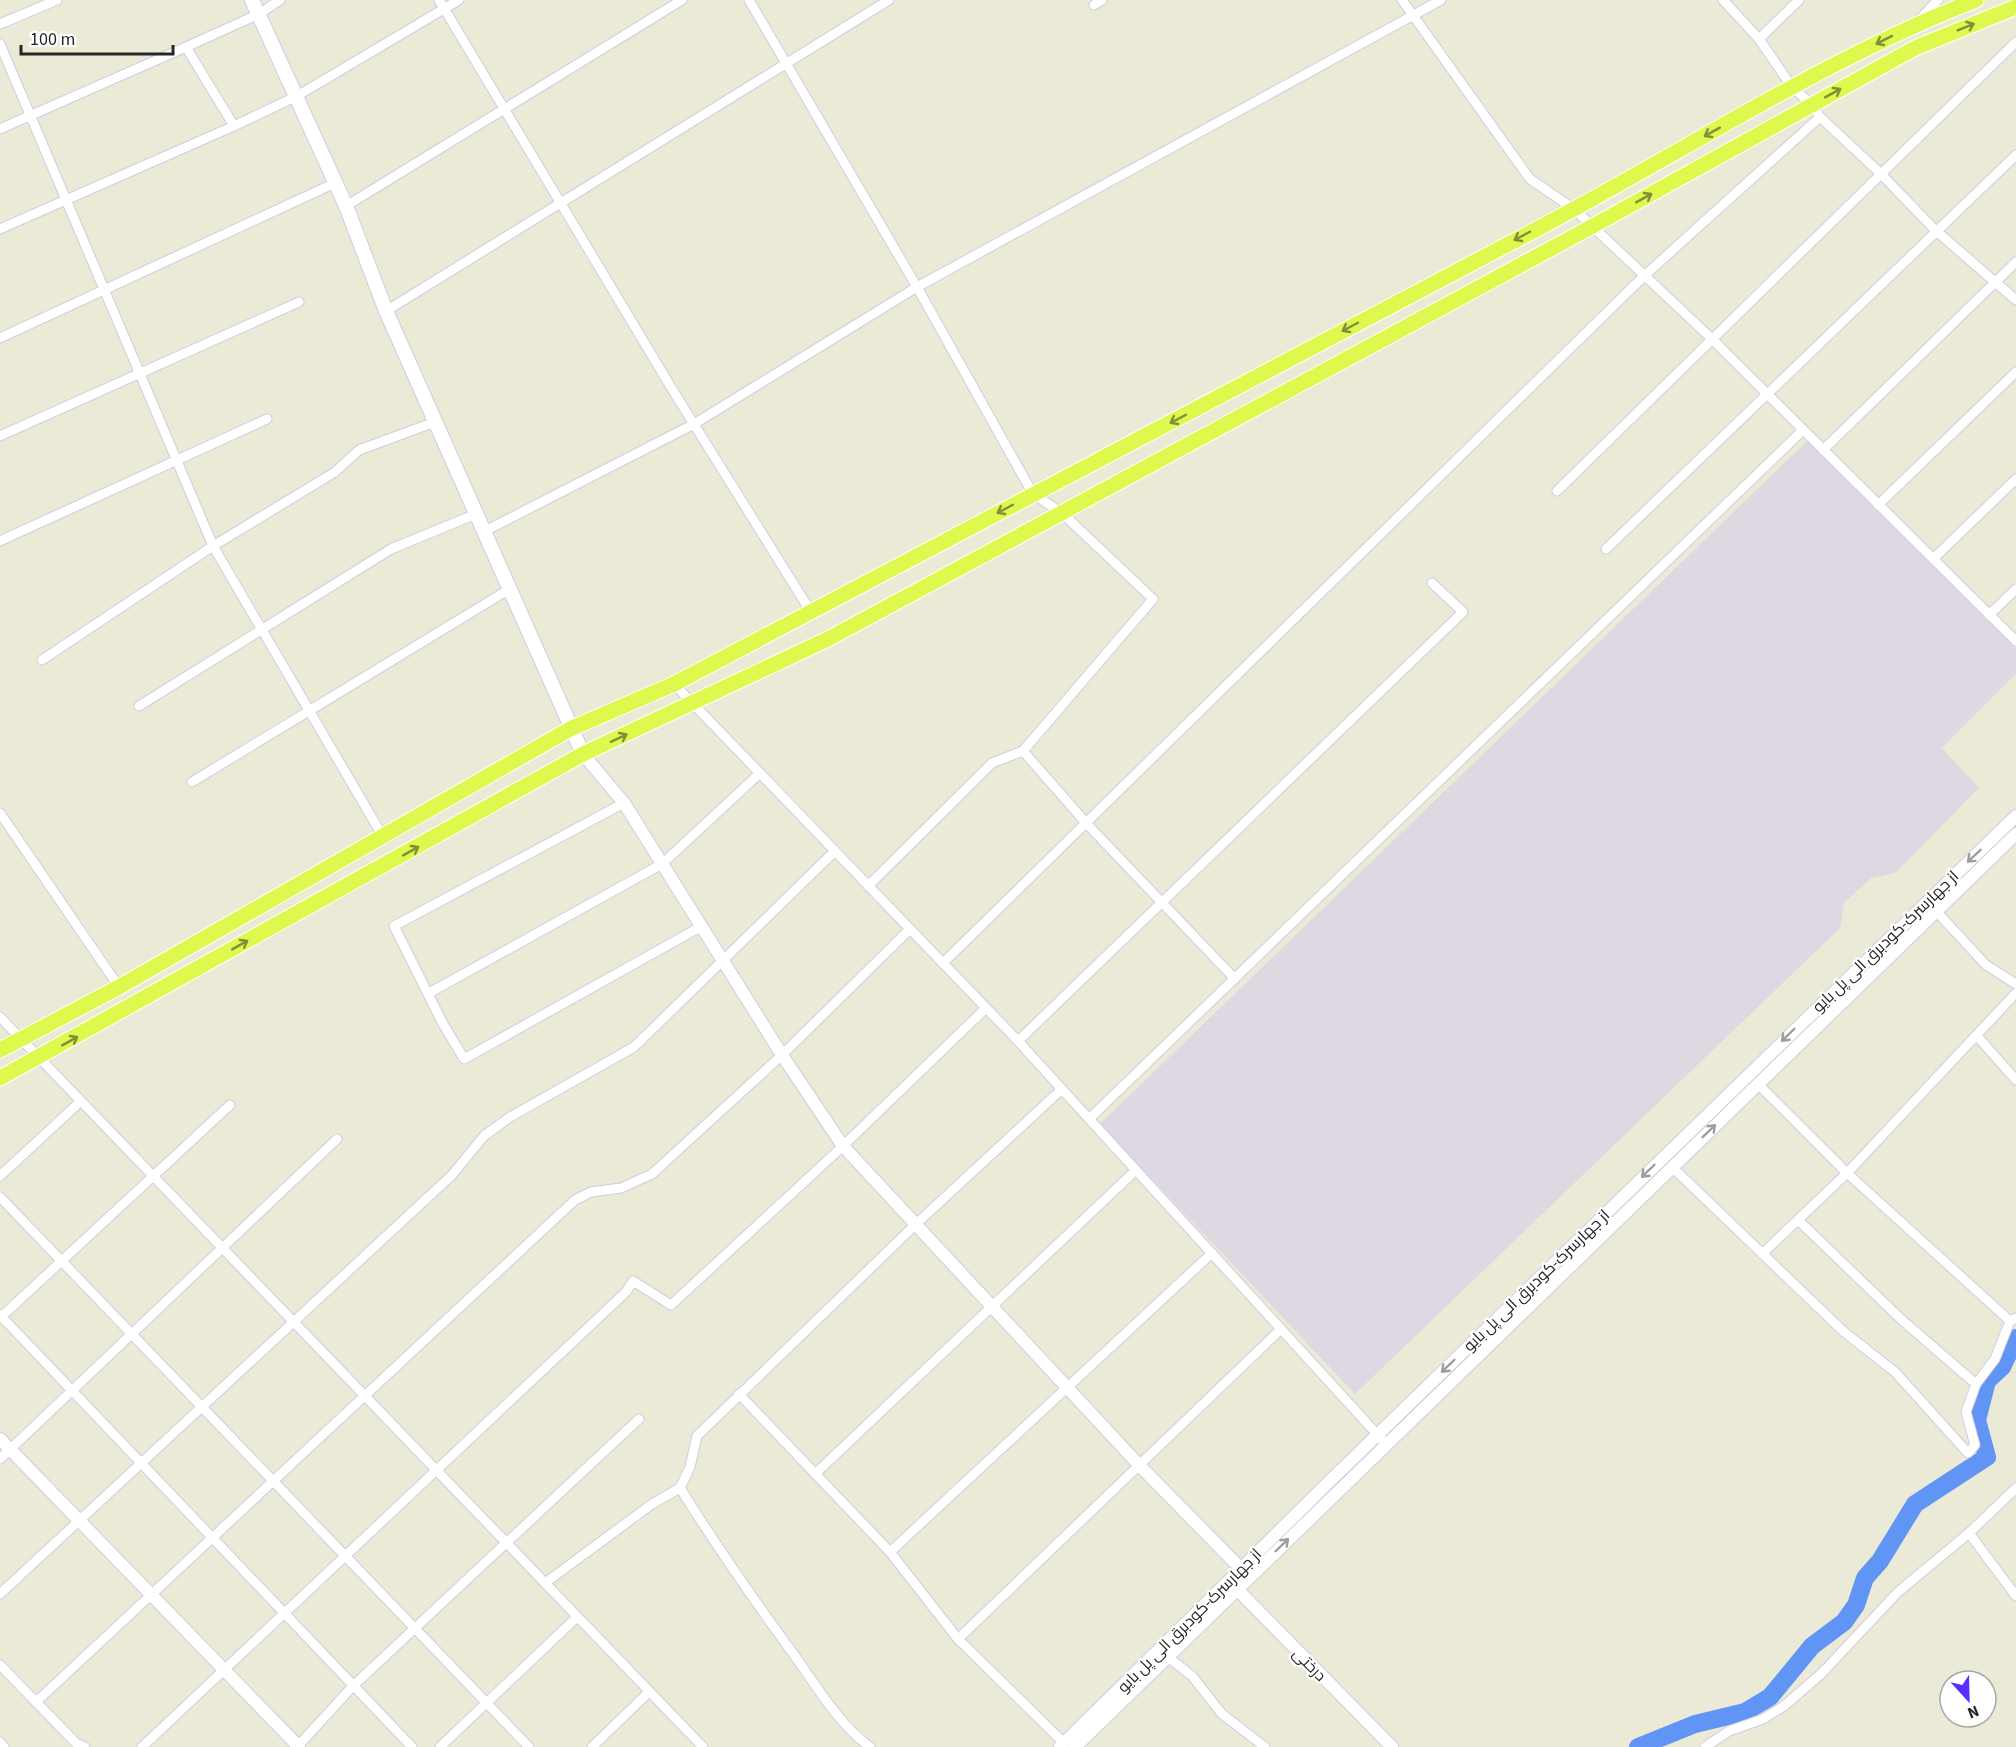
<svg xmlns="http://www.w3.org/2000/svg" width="2016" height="1747" viewBox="0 0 2016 1747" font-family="'Source Sans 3',Cairo,sans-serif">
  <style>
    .industrial { fill: #dfd8e2 }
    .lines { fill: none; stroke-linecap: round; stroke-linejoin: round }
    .river { stroke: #6195f5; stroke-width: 18 }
    .minor-casing { stroke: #d0cce1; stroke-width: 11 }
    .tertiary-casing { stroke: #d0cce1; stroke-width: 14 }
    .secondary-casing { stroke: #d0cce1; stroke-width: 16 }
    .primary-casing { stroke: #fff; stroke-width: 17 }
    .minor { stroke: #fff; stroke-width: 9 }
    .tertiary { stroke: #fff; stroke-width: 12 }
    .secondary { stroke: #fff; stroke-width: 14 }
    .primary { stroke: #dff84e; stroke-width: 15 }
    .oneway { stroke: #828f3a }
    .oneway2 { stroke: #9d9d9d }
    .labels { text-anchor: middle; stroke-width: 4.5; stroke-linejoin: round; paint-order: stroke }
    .street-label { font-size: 16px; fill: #262626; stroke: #fff }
  </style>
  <rect width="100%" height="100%" fill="#ebead6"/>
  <path class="industrial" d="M1807 441 2016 648V674L1942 748 1979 788 1895 873 1871 878 1844 903 1840 928 1355 1394 1100 1124Z"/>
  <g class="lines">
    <path class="river" d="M1638 1747 1695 1724 1745 1712 1770 1697 1812 1646 1844 1622 1856 1605 1865 1578 1880 1561 1915 1504 1987 1457 1977 1420 1987 1381 2002 1367 2016 1338"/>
    <g class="minor-casing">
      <g id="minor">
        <path d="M280 0 259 14 186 47 234 126 297 96 459 0"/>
        <path d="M439 0 672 389 811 612"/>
        <path d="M749 0 917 287 1033 494 1062 513 1153 599 1023 751 992 763 868 886"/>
        <path d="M1402 0 1530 179 1574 209 1712 339 2016 641"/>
        <path d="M1723 0 1759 39 1792 87 1812 105 1820 117 1880 173 1935 230 2016 300"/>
        <path d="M1094 5 1102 0"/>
        <path d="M1919 20 1938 0"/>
        <path d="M0 24 57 0"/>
        <path d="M1759 39 1799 0"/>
        <path d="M0 44 213 546 382 835"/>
        <path d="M0 129 186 47"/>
        <path d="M346 206 682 0"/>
        <path d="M0 229 234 126"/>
        <path d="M386 311 889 0"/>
        <path d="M0 338 335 183"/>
        <path d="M0 436 299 302"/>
        <path d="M1823 450 2016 262"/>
        <path d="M1557 491 2016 42"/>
        <path d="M1878 505 2016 372"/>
        <path d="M485 531 694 424 917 287 1441 0"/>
        <path d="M0 541 267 419"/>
        <path d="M1606 549 2016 155"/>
        <path d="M1933 559 2016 479"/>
        <path d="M1989 615 2016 589"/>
        <path d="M42 660 213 546 335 472 359 450 435 422"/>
        <path d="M674 684 1018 1041 1386 1444"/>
        <path d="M139 706 391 549 476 514"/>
        <path d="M1023 751 1087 824 1235 979"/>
        <path d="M192 782 508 590"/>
        <path d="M624 803 394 926 442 1022 464 1059 702 926"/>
        <path d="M0 813 119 987"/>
        <path d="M1936 911 1986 965 2016 984"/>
        <path d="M943 963 1644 276 1820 117"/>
        <path d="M429 993 662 864 760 773"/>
        <path d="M0 1017 703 1747"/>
        <path d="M1977 1036 2016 1080"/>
        <path d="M1018 1041 1463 612 1432 583"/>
        <path d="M1758 1084 1847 1173 2010 1321"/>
        <path d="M1089 1119 1803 430"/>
        <path d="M1672 1167 1843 1331 1895 1372 1968 1453 1975 1445 1966 1412 1976 1384 1995 1359 2010 1321 2016 1318"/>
        <path d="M0 1176 81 1101"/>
        <path d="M0 1197 529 1747"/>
        <path d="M1798 1220 1903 1321 1976 1384"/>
        <path d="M1762 1254 1847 1173 2016 993"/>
        <path d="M0 1315 412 1747"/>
        <path d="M0 1318 230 1105"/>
        <path d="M739 1394 890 1552 958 1639 1064 1743"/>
        <path d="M0 1459 337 1139"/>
        <path d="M815 1474 1136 1170"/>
        <path d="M680 1488C717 1547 756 1603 797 1659 819 1690 839 1724 870 1747"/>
        <path d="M1969 1533 2016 1596"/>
        <path d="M890 1552 1212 1253"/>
        <path d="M545 1583 652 1504 680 1488 690 1467 697 1436 915 1225 1062 1089"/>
        <path d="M0 1594 452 1175 484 1136 510 1117 634 1047 835 851"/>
        <path d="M958 1639 1281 1329"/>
        <path d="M1168 1657 1192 1676 1222 1714 1265 1747"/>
        <path d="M0 1665 76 1743 85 1747"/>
        <path d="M36 1702 575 1200 591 1192 621 1188 652 1174 782 1055 910 929"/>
        <path d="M0 1742 4 1747"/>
        <path d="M142 1747 626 1292 633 1281 671 1305 843 1146 986 1008"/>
        <path d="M297 1747 353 1686 639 1419"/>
        <path d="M440 1747 577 1617"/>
        <path d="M592 1747 649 1692"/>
        <path d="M1705 1747 1729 1731 1763 1719 1784 1706 1822 1673 1898 1592 1969 1533 2016 1488"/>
      </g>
    </g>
    <g class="tertiary-casing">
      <g id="tertiary">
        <path d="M583 754 624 803 782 1055 843 1146 1139 1465 1246 1574"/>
        <path d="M0 1439 299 1747"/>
        <path d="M1231 1583 1392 1747"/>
        <path d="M1060 1747 1334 1477 2016 816"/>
        <path d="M1075 1747 2016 834"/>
      </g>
    </g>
    <g class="secondary-casing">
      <path id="secondary" d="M252 0 346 206 386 311 583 754"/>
    </g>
    <g class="primary-casing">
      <g id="primary">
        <path d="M0 1050 119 987 570 729 674 684C962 532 1250 381 1537 229 1683 152 1822 60 1976 0"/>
        <path d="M0 1078 583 754 828 639 1593 226 1915 48 2016 7"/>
      </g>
    </g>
    <use href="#minor" class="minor"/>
    <use href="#tertiary" class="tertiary"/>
    <use href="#secondary" class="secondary"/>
    <use href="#primary" class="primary"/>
  </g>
  <defs><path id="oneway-shaft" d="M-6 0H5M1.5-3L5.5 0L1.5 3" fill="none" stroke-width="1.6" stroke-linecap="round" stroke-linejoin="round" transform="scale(1.5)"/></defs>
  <g class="oneway">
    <use href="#oneway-shaft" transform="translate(1966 27) rotate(-22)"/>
    <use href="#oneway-shaft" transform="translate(1884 40) rotate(153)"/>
    <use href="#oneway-shaft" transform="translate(1833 93) rotate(-29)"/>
    <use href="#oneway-shaft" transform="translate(1712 132) rotate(151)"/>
    <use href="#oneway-shaft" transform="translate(1644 198) rotate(-29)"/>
    <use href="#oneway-shaft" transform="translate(1522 236) rotate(152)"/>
    <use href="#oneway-shaft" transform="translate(1350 327) rotate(152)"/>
    <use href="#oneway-shaft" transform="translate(1178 419) rotate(152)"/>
    <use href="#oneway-shaft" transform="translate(1005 509) rotate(152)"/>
    <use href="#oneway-shaft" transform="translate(619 738) rotate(-25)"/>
    <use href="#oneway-shaft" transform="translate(411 851) rotate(-29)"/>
    <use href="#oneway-shaft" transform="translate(240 945) rotate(-29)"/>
    <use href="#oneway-shaft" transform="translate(70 1041) rotate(-29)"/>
  </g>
  <g class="oneway2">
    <use href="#oneway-shaft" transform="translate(1974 856) rotate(137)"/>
    <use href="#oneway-shaft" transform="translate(1788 1035) rotate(136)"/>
    <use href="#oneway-shaft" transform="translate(1709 1131) rotate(-44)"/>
    <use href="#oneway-shaft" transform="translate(1648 1171) rotate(136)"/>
    <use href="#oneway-shaft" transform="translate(1448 1366) rotate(136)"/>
    <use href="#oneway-shaft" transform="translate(1282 1545) rotate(-44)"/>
  </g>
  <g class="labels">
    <g class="street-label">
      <text transform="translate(1885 941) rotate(-44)" y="6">از جهارسرک-کودبرق الی پل بایو</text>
      <text transform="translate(1536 1280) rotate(-44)" y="6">از جهارسرک-کودبرق الی پل بایو</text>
      <text transform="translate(1189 1620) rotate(-45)" y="6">از جهارسرک-کودبرق الی پل بایو</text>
      <text transform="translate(1310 1664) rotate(45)" y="6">درختی</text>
    </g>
  </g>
  <g transform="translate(1968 1699) rotate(158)"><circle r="28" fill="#ffffff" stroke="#a8a8a8" stroke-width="1.5"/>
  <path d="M0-4.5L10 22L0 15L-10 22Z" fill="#582fff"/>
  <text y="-9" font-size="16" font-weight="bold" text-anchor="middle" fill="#262626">N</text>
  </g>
  <path d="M21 45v9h152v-9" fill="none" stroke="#262626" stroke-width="3"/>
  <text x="30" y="45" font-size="18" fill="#262626" stroke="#ffffff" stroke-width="4.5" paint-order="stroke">100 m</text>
</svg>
